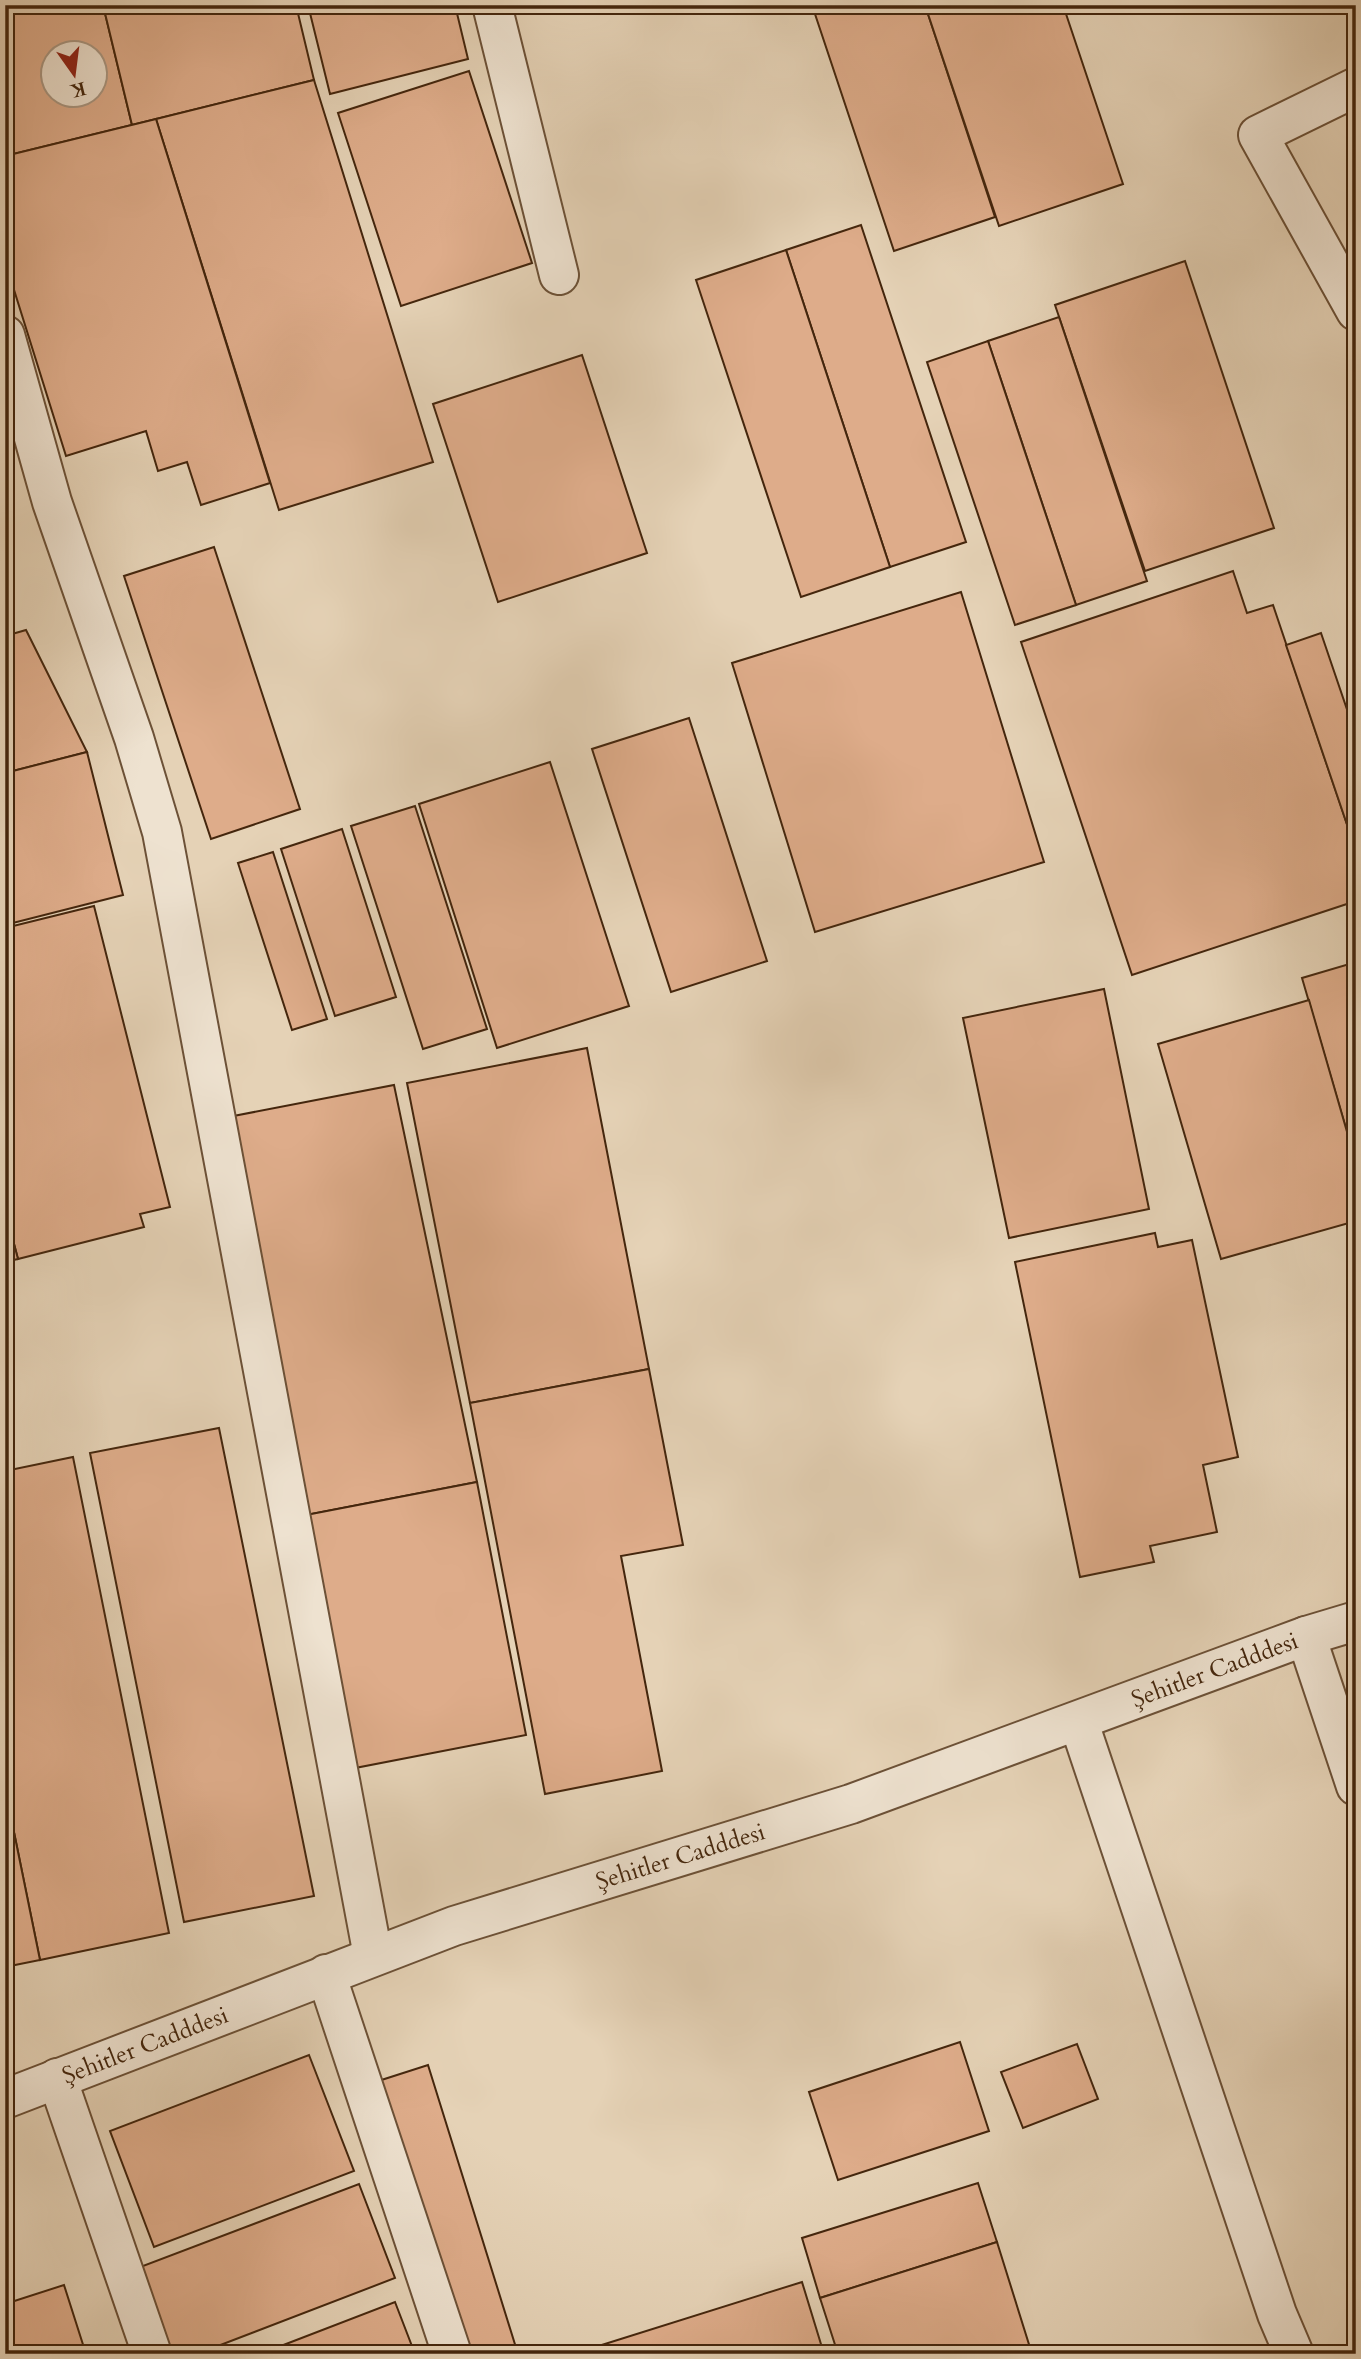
<svg xmlns="http://www.w3.org/2000/svg" width="1361" height="2359" viewBox="0 0 1361 2359" font-family="Cardo,serif">
  <style>
    .building { fill: #deac8a; stroke: #44260d; stroke-width: 2; fill-rule: evenodd }
    .lines { fill: none; stroke-linecap: round; stroke-linejoin: round }
    .minor-casing { stroke: #6c5137; stroke-width: 42 }
    .minor { stroke: #eee2d0; stroke-width: 38 }
    .labels { text-anchor: middle; stroke-width: 6; stroke-linejoin: round; paint-order: stroke }
    .street-label { font-size: 24px; fill: #44260d; stroke: #eee2d0 }
  </style>
  <rect width="100%" height="100%" fill="#e5d2b6"/>
  <filter id="stains"><feTurbulence type="fractalNoise" baseFrequency=".00286" numOctaves="4"/><feColorMatrix values="0 0 0 0 .2 0 0 0 0 .09 0 0 0 0 .02 0 0 0 .5 -.17"/></filter>
  <radialGradient id="worn" r=".72"><stop offset=".6" stop-color="#630" stop-opacity="0"/><stop offset="1" stop-color="#630" stop-opacity=".3"/></radialGradient>
  <g class="building">
    <path d="M5 5H103L132 125 5 156ZM52 52H94V94H52Z"/>
    <path d="M103 5H296L314 80 132 125Z"/>
    <path d="M308 5H455L468 59 330 94Z"/>
    <path d="M812 5H925L995 217 894 251Z"/>
    <path d="M925 5H1063L1123 184 999 226Z"/>
    <path d="M469 71 532 263 401 306 338 113Z"/>
    <path d="M314 80 433 462 279 510 156 119Z"/>
    <path d="M156 119 270 483 201 505 187 462 158 471 146 431 66 456 5 261V156Z"/>
    <path d="M861 225 966 542 890 567 786 250Z"/>
    <path d="M786 250 890 567 801 597 696 280Z"/>
    <path d="M1185 261 1274 528 1145 571 1055 305Z"/>
    <path d="M1059 317 1147 581 1076 605 988 341Z"/>
    <path d="M988 341 1076 605 1015 625 927 362Z"/>
    <path d="M582 355 647 553 498 602 433 404Z"/>
    <path d="M214 547 300 809 211 839 124 576Z"/>
    <path d="M5 549 12 573 5 575Z"/>
    <path d="M1233 571 1247 613 1273 605 1356 851V901L1132 975 1021 642Z"/>
    <path d="M961 592 1044 862 815 932 732 663Z"/>
    <path d="M26 630 87 752 5 773V636Z"/>
    <path d="M1321 633 1356 736V851L1286 645Z"/>
    <path d="M689 718 767 961 671 992 592 749Z"/>
    <path d="M87 752 123 895 5 925V773Z"/>
    <path d="M550 762 629 1006 497 1048 419 804Z"/>
    <path d="M415 806 487 1029 423 1049 351 826Z"/>
    <path d="M342 829 396 997 335 1016 281 849Z"/>
    <path d="M273 852 327 1019 292 1030 238 863Z"/>
    <path d="M94 906 170 1207 140 1214 144 1227 18 1259 5 1210V928Z"/>
    <path d="M1356 962V1163L1302 978Z"/>
    <path d="M1104 989 1149 1209 1009 1238 963 1018Z"/>
    <path d="M1309 1000 1356 1163V1221L1221 1259 1158 1044Z"/>
    <path d="M587 1048 649 1369 470 1403 407 1083Z"/>
    <path d="M394 1085 477 1482 306 1515 223 1118Z"/>
    <path d="M5 1210 18 1259 5 1262Z"/>
    <path d="M1155 1233 1158 1247 1192 1240 1238 1457 1203 1465 1217 1532 1150 1546 1154 1562 1080 1577 1015 1262Z"/>
    <path d="M649 1369 683 1545 621 1556 662 1771 545 1794 470 1403Z"/>
    <path d="M219 1428 314 1896 184 1922 90 1453Z"/>
    <path d="M73 1457 169 1933 40 1960 5 1788V1471Z"/>
    <path d="M477 1482 526 1735 355 1768 306 1515Z"/>
    <path d="M5 1788 40 1960 5 1967Z"/>
    <path d="M960 2042 989 2131 838 2180 809 2092Z"/>
    <path d="M1077 2044 1098 2099 1023 2128 1001 2072Z"/>
    <path d="M309 2055 354 2171 154 2247 110 2131Z"/>
    <path d="M428 2065 518 2354H453L369 2084Z"/>
    <path d="M978 2183 997 2242 820 2298 802 2238Z"/>
    <path d="M359 2184 395 2278 197 2354H159L127 2272Z"/>
    <path d="M997 2242 1032 2354H838L820 2298Z"/>
    <path d="M802 2282 824 2354H573Z"/>
    <path d="M64 2285 86 2354H5V2304Z"/>
    <path d="M395 2302 415 2354H260Z"/>
  </g>
  <g class="lines">
    <g class="minor-casing">
      <g id="minor">
        <path d="M492 5 559 275"/>
        <path d="M1356 87 1258 135 1356 311"/>
        <path d="M5 335 52 502 134 738 162 832 373 1956"/>
        <path d="M1306 1636 1356 1786"/>
        <path d="M1079 1723 1277 2314 1294 2354"/>
        <path d="M326 1974 452 2354"/>
        <path d="M57 2078 152 2354"/>
        <path id="s1" d="M5 2099 454 1926 851 1804 1306 1636 1356 1621"/>
      </g>
    </g>
    <use href="#minor" class="minor"/>
  </g>
  <g class="labels">
    <g class="street-label">
      <text dy="8" stroke="none"><textPath href="#s1" startOffset="1284">Şehitler Cadddesi</textPath></text>
      <text dy="8" stroke="none"><textPath href="#s1" startOffset="718">Şehitler Cadddesi</textPath></text>
      <text dy="8" stroke="none"><textPath href="#s1" startOffset="150">Şehitler Cadddesi</textPath></text>
    </g>
  </g>
  <rect width="1361" height="2359" fill="none" stroke="#e5d2b6" stroke-width="28"/>
  <rect x="7" y="7" width="1347" height="2345" fill="none" stroke="#44260d" stroke-width="3.5"/>
  <rect x="14" y="14" width="1333" height="2331" fill="none" stroke="#44260d" stroke-width="2"/>
  <g transform="translate(74 74) rotate(166)"><circle r="33" fill="#eee2d0" stroke="#aa9782" stroke-width="2"/>
  <path d="M0-5L12 26L0 18L-12 26Z" fill="#8f2418"/>
  <text y="-10" font-size="19" font-weight="bold" text-anchor="middle" fill="#44260d">K</text>
  </g>
  <rect width="100%" height="100%" filter="url(#stains)"/>
  <rect width="100%" height="100%" fill="url(#worn)"/>
</svg>
